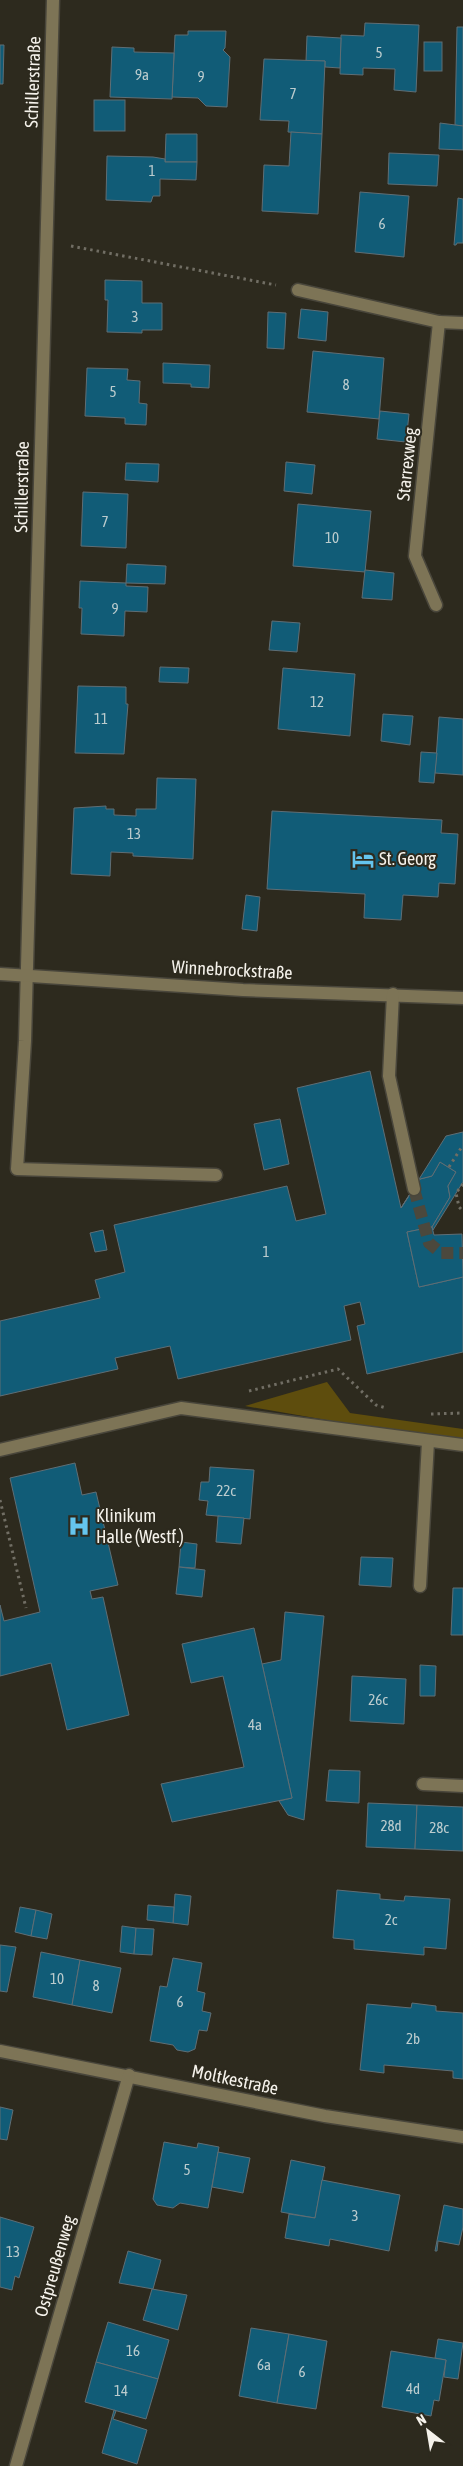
<svg xmlns="http://www.w3.org/2000/svg" width="463" height="2466" viewBox="0 0 463 2466" font-family="'Asap Condensed',sans-serif">
  <style>
    .forest { fill: #5e4d0d }
    .building { fill: #115c77; stroke: #5f6e75 }
    .lines { fill: none; stroke-linecap: round; stroke-linejoin: round }
    .minor-tunnel { stroke: #4b483d; stroke-width: 12; stroke-dasharray: 12 6; stroke-linecap: butt }
    .minor-casing { stroke: #49463b; stroke-width: 15 }
    .path { stroke: #716e64; stroke-width: 3; stroke-dasharray: 2.5 4; stroke-linecap: butt }
    .minor { stroke: #7d7456; stroke-width: 12 }
    .labels { text-anchor: middle; stroke-width: 4; stroke-linejoin: round; paint-order: stroke }
    .number-label { font-size: 15px; fill: #bcccce }
    .street-label { font-size: 18px; fill: #f5f2eb; stroke: #2d2a1e }
    .poi-label { font-size: 18px; fill: #f5f2eb; stroke: #2d2a1e; text-anchor: start }
  </style>
  <rect width="100%" height="100%" fill="#2d2a1e"/>
  <path class="forest" d="M327 1382 350 1413 463 1429V1440L431 1438 245 1406Z"/>
  <g class="building">
    <path d="M365 23 419 25 416 92 394 90 395 69 363 68V75L340 74 341 35 364 36Z"/>
    <path d="M457 27H463V126L455 125Z"/>
    <path d="M188 31H226L225 48 223 50 230 57 227 107 206 106 198 98 172 97 175 35H188Z"/>
    <path d="M307 36 341 38 340 68 325 67V61H306Z"/>
    <rect x="424" y="42" width="18" height="29"/>
    <path d="M0 45H4L3 84H0Z"/>
    <path d="M112 47 134 48V52L174 53 172 99 110 97Z"/>
    <path d="M264 59 325 61 322 134 288 132 289 121 260 120Z"/>
    <rect x="94" y="100" width="31" height="31"/>
    <path d="M440 123 463 126V150L439 149Z"/>
    <path d="M291 132 322 134 318 214 262 211 264 165 289 166Z"/>
    <path d="M166 134H197V162H165Z"/>
    <path d="M389 153 439 155 437 186 388 184Z"/>
    <path d="M107 156 153 157 165 159V162H197L196 180 160 179V196H153L151 202 106 200Z"/>
    <path d="M360 192 409 196 404 257 355 252Z"/>
    <path d="M458 198 463 199V243H457L456 245H454Z"/>
    <path d="M105 280 142 281V303H162V330H142V333L107 332 108 300H105Z"/>
    <path d="M301 309 328 312 326 341 298 338Z"/>
    <path d="M268 312 286 313 284 349 267 348Z"/>
    <path d="M313 351 384 358 379 419 307 412Z"/>
    <path d="M163 363 210 365 209 388 191 387V384L163 383Z"/>
    <path d="M87 368 128 369 127 380 140 381 139 403 147 404 146 425 125 424V418L85 416Z"/>
    <path d="M380 411 409 414 406 442 377 439Z"/>
    <path d="M286 462 315 465 312 494 284 491Z"/>
    <path d="M126 463 159 464 158 482 125 480Z"/>
    <path d="M83 492 128 494 126 548 81 546Z"/>
    <path d="M298 504 371 511 365 572 293 566Z"/>
    <path d="M127 564 166 566 165 584 126 583Z"/>
    <path d="M365 570 394 573 392 600 362 598Z"/>
    <path d="M80 581 126 583V586L148 587 147 612 125 611 124 636 81 634 82 608H79Z"/>
    <path d="M272 621 300 623 297 652 269 650Z"/>
    <path d="M160 667 189 668 188 683 159 682Z"/>
    <path d="M283 668 355 674 350 736 278 729Z"/>
    <path d="M78 686 126 687V704H128L124 754 75 753Z"/>
    <path d="M383 714 413 716 410 745 381 741Z"/>
    <path d="M439 717 463 719V775L435 773Z"/>
    <path d="M421 752 437 753 434 783 419 782Z"/>
    <path d="M157 778 196 779 193 859 133 856V853L111 852 110 876 71 874 74 808 106 806V809H114V815L136 816V809H156Z"/>
    <path d="M272 811 442 820 441 833 458 834 455 884 439 883 438 897 403 895 401 920 364 918 365 894 267 889Z"/>
    <path d="M246 895 260 897 257 931 242 929Z"/>
    <path d="M370 1071 401 1208 420 1179 432 1176 440 1162 456 1172 448 1186 450 1197 432 1227 407 1232 419 1287 463 1277V1352L367 1374 357 1326 365 1324 360 1302 344 1306 351 1340 178 1379 170 1346 115 1358 118 1369 0 1396V1321L100 1298 95 1280 125 1272 114 1225 287 1186 296 1221 326 1214 297 1088Z"/>
    <path d="M280 1119 289 1164 264 1170 254 1124Z"/>
    <path d="M463 1132V1182L433 1230 432 1227 450 1197 448 1186 456 1172 440 1162 432 1176 420 1179 401 1208 446 1136Z"/>
    <path d="M432 1227 434 1235 462 1234 463 1277 419 1287 407 1232Z"/>
    <path d="M103 1230 107 1250 95 1252 90 1233Z"/>
    <path d="M75 1463 82 1495 96 1492 118 1585 90 1591 92 1599 103 1597 129 1715 67 1730 51 1663 0 1676V1605L4 1621 40 1612 10 1478Z"/>
    <path d="M210 1467 254 1470 250 1519 206 1515 208 1501 199 1500 201 1482H209Z"/>
    <path d="M218 1516 244 1518 241 1544 216 1542Z"/>
    <path d="M181 1542 197 1544 195 1568 179 1567Z"/>
    <path d="M361 1557 393 1558 391 1587 359 1585Z"/>
    <path d="M179 1567 205 1570 202 1597 176 1594Z"/>
    <path d="M453 1588H463V1635H451Z"/>
    <path d="M285 1612 324 1616 304 1820 288 1815 279 1801 292 1798 262 1664 281 1660Z"/>
    <path d="M254 1628 292 1798 172 1822 161 1784 244 1767 223 1676 191 1683 182 1644Z"/>
    <path d="M420 1665 436 1666 435 1696H420Z"/>
    <path d="M352 1676 406 1679 404 1724 350 1721Z"/>
    <path d="M329 1770 360 1771 359 1803 326 1801Z"/>
    <path d="M368 1803 417 1805 415 1849 366 1847Z"/>
    <path d="M417 1805 463 1807V1851L415 1849Z"/>
    <path d="M337 1890 380 1894V1899L404 1901 405 1896 450 1899 446 1949 424 1947V1955L354 1949V1940L333 1938Z"/>
    <path d="M175 1894 191 1896 188 1925 173 1923Z"/>
    <path d="M148 1905 174 1907 173 1923 147 1920Z"/>
    <path d="M20 1907 36 1910 31 1936 15 1932Z"/>
    <path d="M36 1910 52 1914 47 1939 31 1936Z"/>
    <path d="M122 1926 136 1928 134 1954 120 1952Z"/>
    <path d="M136 1928 154 1929 152 1955 134 1954Z"/>
    <path d="M0 1945 16 1947 7 1992 0 1991Z"/>
    <path d="M41 1952 80 1960 72 2005 33 1997Z"/>
    <path d="M173 1958 202 1963 197 1991 205 1993 202 2011 211 2013 207 2031 199 2030 195 2049 188 2052 177 2050 173 2045 150 2041 160 1986 167 1987Z"/>
    <path d="M80 1960 121 1968 112 2013 72 2005Z"/>
    <path d="M412 2003 436 2006V2011L463 2013V2079L453 2078V2071L384 2065V2073L360 2070 367 2004 411 2008Z"/>
    <path d="M0 2107 13 2110 7 2140 0 2139Z"/>
    <path d="M164 2142 197 2148 198 2143 219 2147 208 2208 180 2203 173 2208 157 2205 153 2199Z"/>
    <path d="M218 2152 250 2158 243 2193 212 2187Z"/>
    <path d="M291 2160 325 2167 315 2218 281 2212Z"/>
    <path d="M322 2180 400 2195 389 2251 330 2239 329 2246 285 2238 289 2214 315 2218Z"/>
    <path d="M444 2205 463 2209V2227L459 2245 438 2241 437 2251H435Z"/>
    <path d="M0 2217 34 2227 19 2278 15 2276 12 2290 0 2287Z"/>
    <path d="M128 2251 161 2260 153 2289 119 2283Z"/>
    <path d="M152 2289 187 2295 178 2330 143 2320Z"/>
    <path d="M108 2322 169 2340 158 2379 96 2362Z"/>
    <path d="M251 2328 289 2334 277 2403 239 2396Z"/>
    <path d="M289 2334 327 2341 316 2409 277 2403Z"/>
    <path d="M438 2339 463 2343 458 2379 444 2377 446 2360 435 2358Z"/>
    <path d="M391 2351 446 2360 439 2401 434 2400 431 2416 382 2407Z"/>
    <path d="M96 2362 158 2379 146 2419 85 2402Z"/>
    <path d="M114 2410 116 2411 113 2419 147 2430 137 2464 102 2453Z"/>
  </g>
  <g class="lines">
    <path class="minor-tunnel" d="M414 1189 429 1243 441 1253H463"/>
    <g class="minor-casing">
      <g id="minor">
        <path d="M53 0 25 1041 17 1169 216 1175"/>
        <path d="M298 290 439 322 463 323"/>
        <path d="M436 605 415 556 439 322"/>
        <path d="M0 974 243 990 463 998"/>
        <path d="M393 994 389 1076 414 1189"/>
        <path d="M0 1450 181 1408 463 1445"/>
        <path d="M420 1586 428 1442"/>
        <path d="M423 1784 463 1786"/>
        <path d="M0 2051 325 2116 463 2137"/>
        <path d="M16 2466 129 2075"/>
      </g>
    </g>
    <g class="path">
      <path d="M71 246 276 285"/>
      <path d="M449 1167 463 1145"/>
      <path d="M463 1184 456 1193 459 1207 463 1211"/>
      <path d="M249 1391 338 1369 376 1405 386 1408"/>
      <path d="M431 1414 463 1413"/>
      <path d="M0 1500 26 1608"/>
    </g>
    <use href="#minor" class="minor"/>
  </g>
  <defs>
    <g id="hotel-bare" transform="scale(1.725)"><path d="M-6-4.5h1.5V1H6V5H4.5V3h-9V5H-6ZM-4 0a1.8 1.8 0 1 1 3.6 0ZM.5 0V-2.5h3Q6-2.5 6 0Z" fill="#65c5ee" stroke="#2d2a1e" stroke-width="2.5" paint-order="stroke"/></g>
    <g id="hospital-bare" transform="scale(1.725)"><path d="M-5-5h3v3.5h4V-5h3V5h-3V1.5h-4V5h-3Z" fill="#65c5ee" stroke="#2d2a1e" stroke-width="2.5" paint-order="stroke"/></g>
  </defs>
  <g fill-rule="evenodd">
    <use href="#hotel-bare" x="363" y="859"/>
    <use href="#hospital-bare" x="79" y="1526"/>
  </g>
  <g class="labels">
    <g class="number-label">
      <text x="379" y="58">5</text>
      <text x="142" y="80">9a</text>
      <text x="201" y="82">9</text>
      <text x="293" y="99">7</text>
      <text x="152" y="176">1</text>
      <text x="382" y="229">6</text>
      <text x="135" y="322">3</text>
      <text x="346" y="390">8</text>
      <text x="113" y="397">5</text>
      <text x="105" y="527">7</text>
      <text x="332" y="543">10</text>
      <text x="115" y="614">9</text>
      <text x="317" y="707">12</text>
      <text x="101" y="724">11</text>
      <text x="134" y="839">13</text>
      <text x="266" y="1257">1</text>
      <text x="226" y="1496">22c</text>
      <text x="378" y="1705">26c</text>
      <text x="255" y="1730">4a</text>
      <text x="391" y="1831">28d</text>
      <text x="439" y="1833">28c</text>
      <text x="391" y="1925">2c</text>
      <text x="57" y="1984">10</text>
      <text x="96" y="1991">8</text>
      <text x="180" y="2007">6</text>
      <text x="413" y="2044">2b</text>
      <text x="187" y="2175">5</text>
      <text x="355" y="2221">3</text>
      <text x="13" y="2257">13</text>
      <text x="133" y="2356">16</text>
      <text x="264" y="2370">6a</text>
      <text x="302" y="2377">6</text>
      <text x="413" y="2394">4d</text>
      <text x="121" y="2396">14</text>
    </g>
    <g class="street-label">
      <text transform="translate(33 82) rotate(-88)" y="6">Schillerstraße</text>
      <text transform="translate(407 464) rotate(-84)" y="6">Starrexweg</text>
      <text transform="translate(22 487) rotate(-89)" y="6">Schillerstraße</text>
      <text transform="translate(232 970) rotate(3)" y="6">Winnebrockstraße</text>
      <text transform="translate(235 2080) rotate(12)" y="6">Moltkestraße</text>
      <text transform="translate(55 2266) rotate(-74)" y="6">Ostpreußenweg</text>
    </g>
    <g class="poi-label">
      <text x="379" y="865">St. Georg</text>
      <text x="96" y="1522">Klinikum<tspan x="96" dy="21">Halle (Westf.)</tspan></text>
    </g>
  </g>
  <g transform="translate(428 2431) rotate(329)" stroke="#2d2a1e" stroke-width="4" paint-order="stroke">
  <path d="M0-4L9 19L0 12L-9 19Z" fill="#f5f2eb"/>
  <text y="-8" font-size="14" font-weight="bold" text-anchor="middle" fill="#f5f2eb">N</text>
  </g>
</svg>
